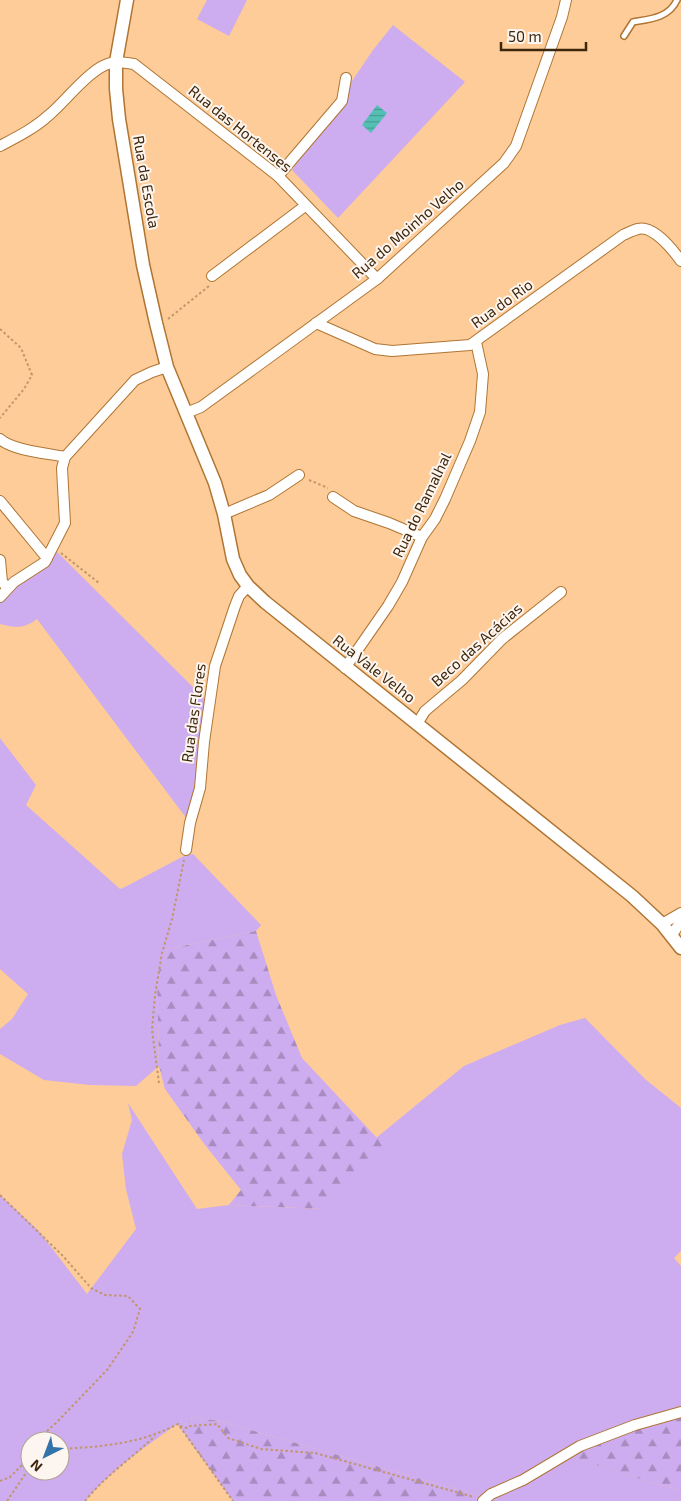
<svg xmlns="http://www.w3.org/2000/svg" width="681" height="1501" viewBox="0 0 681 1501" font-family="'Exo 2',sans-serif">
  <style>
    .grass { fill: #cdacef; fill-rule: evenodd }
    .forest { fill: url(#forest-firs) }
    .water { fill: url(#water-rules) }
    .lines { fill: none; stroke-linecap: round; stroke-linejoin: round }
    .service-casing { stroke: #af7533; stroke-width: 8 }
    .minor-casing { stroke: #af7533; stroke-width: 12 }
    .tertiary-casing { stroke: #af7533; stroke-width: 15 }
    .path { stroke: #c0966b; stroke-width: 2; stroke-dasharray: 2.5 2.5; stroke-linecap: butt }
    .service { stroke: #fff; stroke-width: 5 }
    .minor { stroke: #fff; stroke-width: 10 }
    .tertiary { stroke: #fff; stroke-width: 12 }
    .labels { text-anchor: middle; stroke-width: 4; stroke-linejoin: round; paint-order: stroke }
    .street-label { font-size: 15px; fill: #3e260a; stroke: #fdf6f0 }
  </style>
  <defs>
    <pattern id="forest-firs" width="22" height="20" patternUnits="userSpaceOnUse" patternTransform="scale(1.25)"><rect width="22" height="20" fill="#cdacef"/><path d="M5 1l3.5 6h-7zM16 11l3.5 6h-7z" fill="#a88cc0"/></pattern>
    <pattern id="water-rules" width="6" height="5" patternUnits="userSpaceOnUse" patternTransform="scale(1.25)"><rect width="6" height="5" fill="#54c0b5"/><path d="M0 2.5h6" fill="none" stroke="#479c91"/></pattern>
  </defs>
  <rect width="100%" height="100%" fill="#fecc99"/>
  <g class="grass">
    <path d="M207 0H247L229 36 197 19Z"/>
    <path d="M393 25 465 82 338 218 292 170 373 50Z"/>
    <path d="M52 547 209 703 190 823 37 619C23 629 16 628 0 624V597L45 562Z"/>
    <path d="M0 738 36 785 26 805 120 889 123 888 184 856 193 854 261 925 256 931 168 949 157 976 159 1066 136 1086 90 1085 44 1080 0 1054V1029L12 1019 28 994 0 969Z"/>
    <path d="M585 1018 645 1079 681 1108V1251L674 1258 681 1266V1412L566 1455 656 1484 681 1490V1501H498L219 1421 192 1417 181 1429 177 1424C145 1447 111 1470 85 1501H0V1195L38 1230 87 1294 136 1229 126 1189 122 1154 132 1120 128 1103 197 1209 229 1205 324 1209 394 1147 376 1138 464 1066 560 1025ZM30 1441H60V1471H30Z"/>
  </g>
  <g class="forest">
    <path d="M256 931 276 995 302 1058 376 1137 395 1147 325 1209 229 1205 241 1190 205 1145 165 1089 159 1066 157 975 168 949Z"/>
    <path d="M681 1412V1490L656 1484 565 1455Z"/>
    <path d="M192 1417 219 1421 498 1501H233L181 1429Z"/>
  </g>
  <path class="water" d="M377 105 387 113 371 133 362 125Z"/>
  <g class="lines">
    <g class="service-casing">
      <path id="service" d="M624 36 633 22C650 19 669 18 677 0"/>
    </g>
    <g class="minor-casing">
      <g id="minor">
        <path d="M0 146C17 137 35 128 49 115 65 102 91 67 111 63 118 61 126 63 134 64L278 176 377 279"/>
        <path d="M278 176 342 101 346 78"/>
        <path d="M212 276 305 206"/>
        <path d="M316 323 375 349 392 351 470 345 623 235C628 233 633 230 638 229 653 225 673 250 681 261"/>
        <path d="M186 413 201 407 377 279 504 163 516 146 562 17 566 0"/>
        <path d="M0 439C14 451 47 453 65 457"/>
        <path d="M333 497 354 511 389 523 422 537"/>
        <path d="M0 501 47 558"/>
        <path d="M224 514 269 495 299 475"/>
        <path d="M0 560 2 582 8 588"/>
        <path d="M0 597 14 582 45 562 65 523 62 468 65 457 135 380 152 372 167 367"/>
        <path d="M345 668 388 606 402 582 422 537 435 519 445 499 470 441 480 412 483 374 476 342"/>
        <path d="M417 724 425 711 462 680 502 639 561 592"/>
        <path d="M186 850 190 823 200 788 204 742 215 666 235 606 239 596 248 586"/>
        <path d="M662 924 681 913"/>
        <path d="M672 935 681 921"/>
        <path d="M483 1501 491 1494 523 1480 580 1446 635 1425 681 1412"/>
      </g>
    </g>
    <g class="tertiary-casing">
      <path id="tertiary" d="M127 0 116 62V89L119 119 143 265 156 323 167 367 215 483 224 514 233 559 240 575 248 586 265 602 632 896 662 924 681 948"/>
    </g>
    <g class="path">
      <path d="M168 319 209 286"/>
      <path d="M0 329 21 348 32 375 24 389 0 418"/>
      <path d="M309 480 328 488"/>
      <path d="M61 553 99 583"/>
      <path d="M159 1083 152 1030 155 995 162 953 172 919 184 860"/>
      <path d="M0 1195 63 1256 91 1288 105 1295 128 1296 140 1309 133 1332 107 1370 57 1422 36 1441"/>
      <path d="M180 1426 187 1428 190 1426 217 1424 228 1438 261 1449 315 1453 474 1497"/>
      <path d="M60 1450C76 1447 91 1448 107 1445 133 1442 154 1436 178 1424L233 1501"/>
      <path d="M0 1481 10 1477 30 1457"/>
      <path d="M7 1501 26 1473 30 1462"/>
      <path d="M85 1501C105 1476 132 1458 155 1436"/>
    </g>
    <use href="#service" class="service"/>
    <use href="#minor" class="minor"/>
    <use href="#tertiary" class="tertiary"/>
  </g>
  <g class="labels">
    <g class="street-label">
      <text transform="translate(240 129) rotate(39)" y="5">Rua das Hortenses</text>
      <text transform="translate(146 182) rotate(80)" y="5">Rua da Escola</text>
      <text transform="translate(408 229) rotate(-41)" y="5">Rua do Moinho Velho</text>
      <text transform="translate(502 304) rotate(-36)" y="5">Rua do Rio</text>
      <text transform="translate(422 505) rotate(-64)" y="5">Rua do Ramalhal</text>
      <text transform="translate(477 645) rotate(-42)" y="5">Beco das Acácias</text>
      <text transform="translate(374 669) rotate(38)" y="5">Rua Vale Velho</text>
      <text transform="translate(194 713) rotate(-82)" y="5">Rua das Flores</text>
    </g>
  </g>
  <g transform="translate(45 1456) rotate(222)"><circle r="24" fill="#fdf6f0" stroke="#b1a394"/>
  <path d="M0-4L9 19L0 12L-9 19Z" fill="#3273aa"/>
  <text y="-8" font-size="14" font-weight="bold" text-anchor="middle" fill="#3e260a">N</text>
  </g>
  <path d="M501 42v8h85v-8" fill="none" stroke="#3e260a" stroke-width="2.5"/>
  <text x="508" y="42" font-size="15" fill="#3e260a" stroke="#fdf6f0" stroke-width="4" paint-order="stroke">50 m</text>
</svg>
